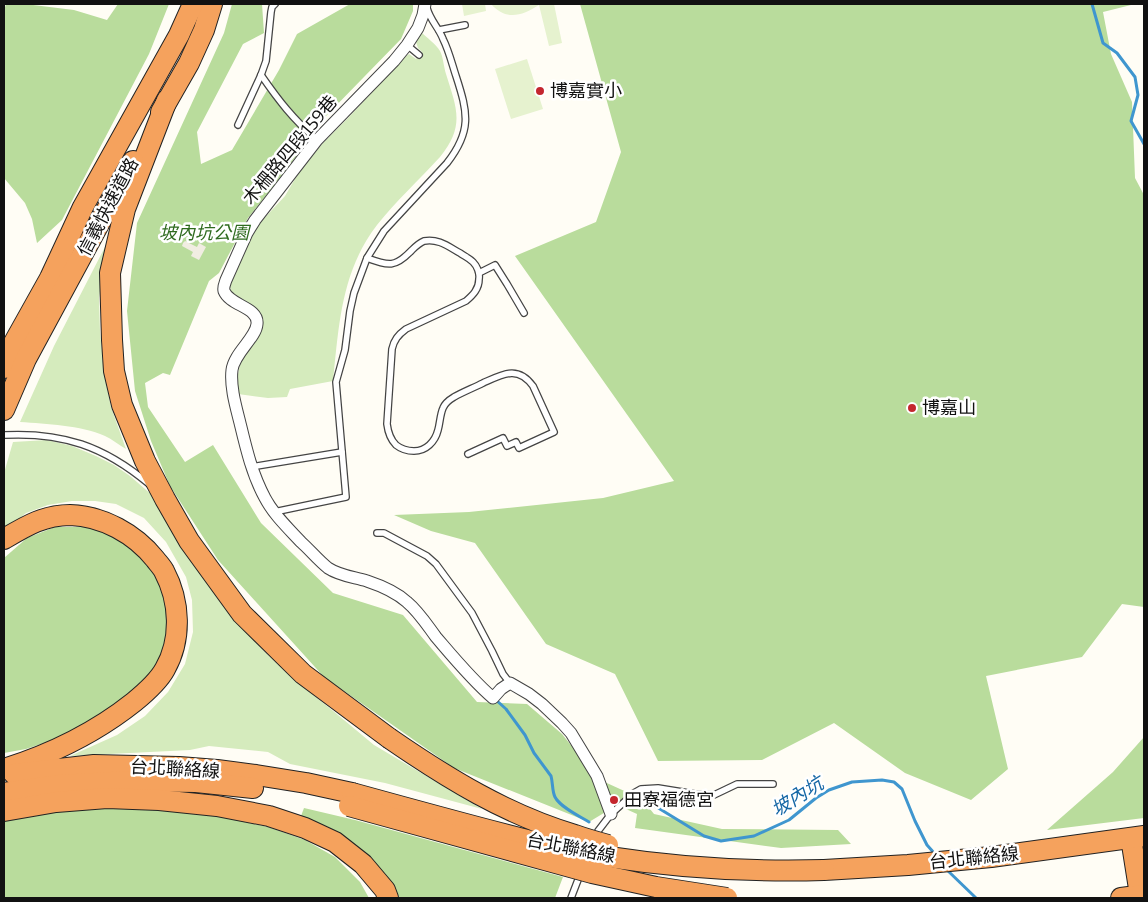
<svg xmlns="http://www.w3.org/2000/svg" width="1148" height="902" viewBox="0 0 1148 902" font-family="Bitter,'Noto Sans TC',serif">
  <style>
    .green { fill: #d5ebbd }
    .forest { fill: #b9dc9c }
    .pitch { fill: #e6f2cf }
    .plaza { fill: #f1ede2 }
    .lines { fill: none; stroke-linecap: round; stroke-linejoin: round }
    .stream { stroke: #3f96cf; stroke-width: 3 }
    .lane-casing { stroke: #444; stroke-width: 8 }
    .street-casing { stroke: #444; stroke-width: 13 }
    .highway-casing { stroke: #222; stroke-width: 22 }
    .lane { stroke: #fff; stroke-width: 5.5 }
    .street { stroke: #fff; stroke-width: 11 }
    .highway { stroke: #f5a25d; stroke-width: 20 }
    .highway-bridge-casing { stroke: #222; stroke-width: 22; stroke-linecap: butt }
    .highway-bridge { stroke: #f5a25d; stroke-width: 20 }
    .poi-dot { fill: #c4262e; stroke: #fff; stroke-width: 2 }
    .labels { text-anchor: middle; stroke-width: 5; stroke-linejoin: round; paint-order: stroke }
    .poi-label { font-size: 18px; fill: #111; stroke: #fff; text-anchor: start }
    .street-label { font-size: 18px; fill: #111; stroke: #fff }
    .park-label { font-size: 18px; font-style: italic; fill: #2f6b1f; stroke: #fff }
    .water-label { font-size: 19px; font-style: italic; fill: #1768a6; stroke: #fff }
  </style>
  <rect width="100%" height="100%" fill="#fffdf5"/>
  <g class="green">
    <path d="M421 32C427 38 436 44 440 51 443 56 444 68 446 74 457 109 465 126 440 157 419 180 396 201 377 225 341 272 339 325 333 381L290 389 287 397 268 398 238 394V374L242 357 261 331 232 294 230 287 231 283 256 227 285 196 299 172 323 143 348 118 406 56 409 54 416 59 422 52 418 48 416 42Z"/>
    <path d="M107 243 99 298 100 331 104 373 111 407 126 449C119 445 112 439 105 436 80 425 47 424 20 422L54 346Z"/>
    <path d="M47 440 72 446 96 456 114 465 130 476 152 495 234 618 262 649 292 678 332 710 374 745 482 809 385 783 290 764 268 752 209 746 190 750 70 756 117 735 145 716 168 692 185 664 193 632 192 600 186 577 166 542 144 518 116 504 95 501H72L48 505 26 513 4 531V473L13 442Z"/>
  </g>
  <g class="forest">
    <path d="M6 4H25L74 10 107 20 118 4H169L149 54 62 220 37 243 32 219 25 203 4 178V11Z"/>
    <path d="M232 4H262L264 33 243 44 197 132 201 164 232 150 279 70 297 34 350 4H413V11L401 39 325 117 277 182 248 218 219 273 209 281 170 375 163 373 145 383 148 407 185 462 213 445 261 523 333 593 403 615 477 702 527 704 562 734 598 779 642 799 654 814 722 829 838 830 851 844 781 848 635 828 637 814 617 805 589 822 454 768 324 677 218 560 170 486 151 441 135 391 127 311 137 223 224 33Z"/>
    <path d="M580 4H1135L1103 12 1111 54 1132 102 1135 178 1144 195V607L1122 604 1082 657 986 676 1008 769 971 800 905 773 834 723 762 760 658 761 615 674 546 644 475 543 431 531 394 515 469 512 603 498 674 481 515 256 596 222 621 152Z"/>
    <path d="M55 527H87L111 531 128 542 161 580 168 607 169 629 163 652 151 673 126 698 65 736 26 749 4 753V558L27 538Z"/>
    <path d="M1144 737V818L1047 830 1113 772Z"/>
    <path d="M112 808 174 811 222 817 268 827 305 840 335 857 360 882 369 898H4V821L52 812Z"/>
    <path d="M304 808 355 820 563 877 555 898H400L378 868 355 845 328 827 301 816Z"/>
  </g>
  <g class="pitch">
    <path d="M462 4H485L486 11 464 16Z"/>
    <path d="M491 4H554L562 43 549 46 539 5C522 16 506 21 491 4Z"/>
    <path d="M527 59 543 109 511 119 495 69Z"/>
  </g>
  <path class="plaza" d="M185 241 197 247 199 243 206 247 199 260 191 256 193 252 182 246 183 243Z"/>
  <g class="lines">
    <g class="stream">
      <path d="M1092 4 1103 43 1117 53 1135 77 1138 95 1131 121 1144 144"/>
      <path d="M496 700 506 709 525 735 534 753 551 776C553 783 552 791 555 797 560 807 579 816 589 822"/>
      <path d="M642 798 704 836 721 841 754 836 789 820 816 798 829 790 852 782 882 780 894 782 902 789 915 821 927 845 935 854"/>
      <path d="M946 869 976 898"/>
    </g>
    <g class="lane-casing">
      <g id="lane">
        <path d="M439 30 465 25"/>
        <path d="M407 45 419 55"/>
        <path d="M261 75C279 101 293 119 317 140"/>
        <path d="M238 125 261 75 266 61 271 12 272 7 275 4"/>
        <path d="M367 258C389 266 395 268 412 250 416 246 419 243 424 241 438 238 449 247 460 253 464 256 469 258 473 262 477 266 480 273 479 279 479 289 473 295 466 301L406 329C398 335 394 340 392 349L387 424C388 432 390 439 396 445 401 449 407 451 414 451 426 451 435 442 438 430 440 423 440 415 443 408 445 403 449 400 454 397 463 392 473 388 483 383 503 374 518 365 533 386L554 432 519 448 516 442 507 446 503 438 468 454"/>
        <path d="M479 273 495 265 507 284 524 313"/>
        <path d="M4 435C62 432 104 446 149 484"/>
        <path d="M251 467 342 452"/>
        <path d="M274 512 346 497 336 382 345 350 350 311 354 293 367 258 384 231 447 163C472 131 468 113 456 76 452 64 449 51 443 39 439 28 430 20 427 8"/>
        <path d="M377 533H384L427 556 436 564 472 613 492 651 503 674 510 683"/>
        <path d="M595 838 598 831 611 814 634 793 641 789 658 788 695 794 714 795 737 784H773"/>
        <path d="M571 898 581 872"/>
      </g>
    </g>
    <g class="street-casing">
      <path id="street" d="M425 4 423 15 418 28 407 45 394 61 317 140 255 220 247 233 226 280C225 283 223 287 224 291 230 306 259 307 257 324 256 338 234 353 232 370 230 387 236 407 240 423 246 448 252 474 265 498 274 515 288 528 301 542 310 550 318 560 328 568 340 576 354 577 367 581 382 586 396 592 407 602 419 612 427 625 436 637 454 658 472 680 493 698L501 689 510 683 529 694 542 704 562 723 571 733 597 776 611 814"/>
    </g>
    <g class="highway-casing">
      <g id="highway">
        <path d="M167 100 125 209 110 273 112 340 114 371 122 405 145 461 165 499 189 541 242 614 303 674 389 738"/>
        <path d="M161 112 189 63 204 30 212 4"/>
        <path d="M4 368 12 346 50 278 83 207 179 35 193 4"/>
        <path d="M4 410 26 359 133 161"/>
        <path d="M4 539C26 526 44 515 70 515 103 516 135 534 155 559 158 563 162 567 164 571 180 601 182 639 165 669 158 682 145 693 134 702 95 733 52 754 4 769"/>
        <path d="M14 774 94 765 179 767 217 770 256 775 306 783 352 793"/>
        <path d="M4 793 59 785 129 781 196 782 253 788"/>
        <path d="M4 811 56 802 107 798 159 800 217 806 269 816 305 828 335 842 363 864 385 890 388 898"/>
        <path d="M1131 838 1140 895"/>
        <path d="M824 870 908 865 991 857 1144 836"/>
        <path d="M1121 898 1144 895"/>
      </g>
    </g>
    <use href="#lane" class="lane"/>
    <use href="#street" class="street"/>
    <use href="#highway" class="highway"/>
    <g class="highway-bridge-casing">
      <g id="highway-bridge">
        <path d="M389 738C447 778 507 815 575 835 586 839 597 842 608 845"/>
        <path d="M352 793C410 809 468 825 527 840 554 846 581 853 609 857 680 868 752 872 824 870"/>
        <path d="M349 806 592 873 656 887 727 898"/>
      </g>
    </g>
    <use href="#highway-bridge" class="highway-bridge"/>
  </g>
  <g class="poi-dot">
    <circle cx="540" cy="91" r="5"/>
    <circle cx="912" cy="408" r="5"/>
    <circle cx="614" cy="800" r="5"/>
  </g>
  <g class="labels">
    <g class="poi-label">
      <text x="550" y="97">博嘉實小</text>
      <text x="922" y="414">博嘉山</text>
      <text x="624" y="806">田寮福德宮</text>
    </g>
    <g class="street-label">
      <text transform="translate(290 150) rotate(-50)" y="6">木柵路四段159巷</text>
      <text transform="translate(108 207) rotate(-62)" y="6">信義快速道路</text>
      <text transform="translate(175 769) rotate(3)" y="6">台北聯絡線</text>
      <text transform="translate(571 848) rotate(11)" y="6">台北聯絡線</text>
      <text transform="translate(974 858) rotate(-6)" y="6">台北聯絡線</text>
    </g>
    <g class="park-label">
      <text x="204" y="239">坡內坑公園</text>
    </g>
    <g class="water-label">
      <text transform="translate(797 796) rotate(-32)" y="7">坡內坑</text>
    </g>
  </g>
  <rect width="1148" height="902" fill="none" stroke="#111111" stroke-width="10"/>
</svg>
